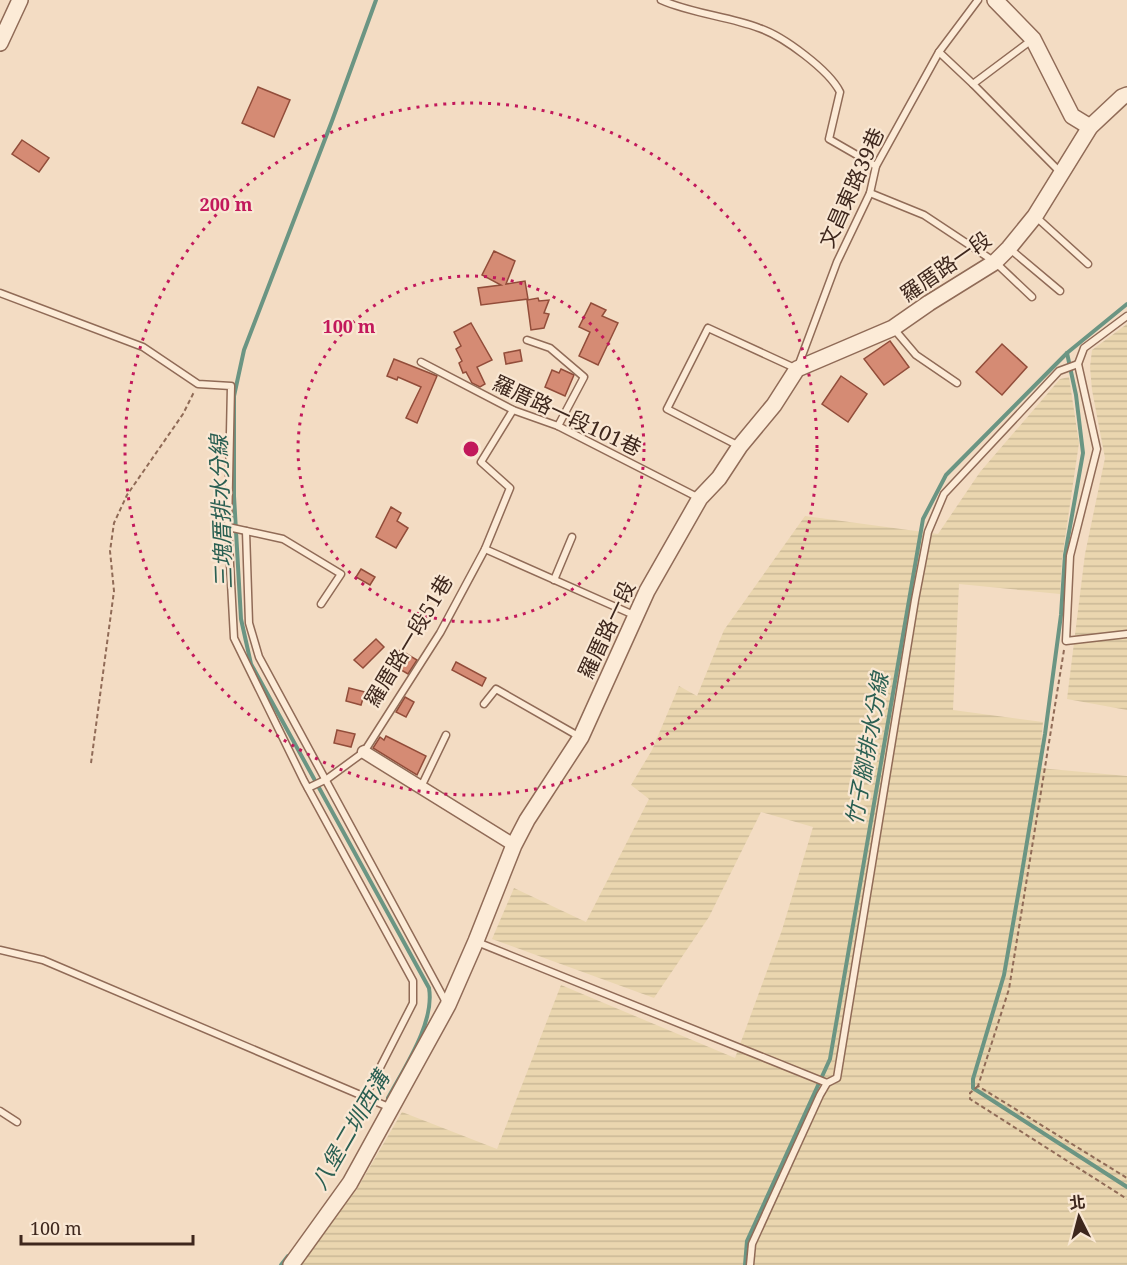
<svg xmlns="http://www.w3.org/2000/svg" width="1127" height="1265" viewBox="0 0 1127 1265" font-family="'Noto Serif','Noto Sans TC',serif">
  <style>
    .farmland { fill: url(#farmland-rules) }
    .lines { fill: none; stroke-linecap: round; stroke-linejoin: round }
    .stream { stroke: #6b9583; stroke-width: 4 }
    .building { fill: #d58b74; stroke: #924d3a; stroke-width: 1.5 }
    .service-casing { stroke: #906b57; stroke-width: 9 }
    .minor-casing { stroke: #906b57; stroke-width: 15 }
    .tertiary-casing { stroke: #906b57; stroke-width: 18 }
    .path { stroke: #906b57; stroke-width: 2; stroke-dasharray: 4.5 3; stroke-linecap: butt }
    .service { stroke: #fcebd7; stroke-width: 6 }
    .minor { stroke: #fcebd7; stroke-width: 12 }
    .tertiary { stroke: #fcebd7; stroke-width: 15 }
    .ring { fill: none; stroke: #c2185b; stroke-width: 3; stroke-dasharray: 3 6 }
    .labels { text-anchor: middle; stroke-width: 4.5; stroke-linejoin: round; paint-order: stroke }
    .street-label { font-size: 21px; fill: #3e271d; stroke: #f9e7d3 }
    .water-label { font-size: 22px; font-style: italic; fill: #2a5f52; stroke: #f9e7d3 }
    .centre { fill: #c2185b; stroke: #f9e7d3; stroke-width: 3 }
    .ring-label { font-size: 18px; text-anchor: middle; font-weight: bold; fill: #c2185b; stroke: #f9e7d3; stroke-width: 4.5; stroke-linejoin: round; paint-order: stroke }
  </style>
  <defs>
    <pattern id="farmland-rules" width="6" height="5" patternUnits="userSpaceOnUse" patternTransform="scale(1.5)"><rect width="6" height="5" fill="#ead6af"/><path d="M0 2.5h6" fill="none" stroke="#cab896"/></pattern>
  </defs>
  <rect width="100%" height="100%" fill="#f3dcc3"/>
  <g class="farmland">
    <path d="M1127 324V710L1067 699 1085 554 1105 458 1092 390 1090 367 1092 350Z"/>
    <path d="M1069 377 1079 443 1062 559 1060 594 959 584 953 710 1043 722 1039 768 1127 776V1265H298L357 1189 402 1112 497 1149 561 985 735 1058 782 930 813 827 761 812 709 917 654 998 492 939 514 888 586 922 649 799 631 785 652 750 679 686 697 696 724 630 805 516 938 534 980 472 1060 379Z"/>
  </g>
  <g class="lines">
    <g class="stream">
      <path d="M376 0 332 121 244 350 234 396V496L241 619 251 664 429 988C435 1023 404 1068 388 1098"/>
      <path d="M1067 353 1076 395 1083 453 1065 555 1061 615 1045 734 1020 884 1004 975 973 1079V1088L1127 1187"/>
      <path d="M281 1265 288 1256"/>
      <path d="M745 1265 747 1241 830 1059 923 519 946 475 1067 353 1127 304"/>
    </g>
  </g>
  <g class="building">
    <path d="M258 87 290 100 274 137 242 123Z"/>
    <path d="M22 140 49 158 39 172 12 154Z"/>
    <path d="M494 251 515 261 506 284 525 281 528 299 481 305 478 288 501 285 482 275Z"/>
    <path d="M538 298 539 301 549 300 544 313 549 314 544 328 531 330 527 300Z"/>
    <path d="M591 303 606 310 602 316 618 323 598 365 579 356 590 332 579 327Z"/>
    <path d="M471 323 492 360 477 367 485 384 480 387 472 383 466 372 463 373 459 363 462 361 456 349 461 346 454 332Z"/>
    <path d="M890 341 909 367 884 385 864 359Z"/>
    <path d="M1002 344 1027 367 1002 395 976 372Z"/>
    <path d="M520 350 522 361 506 364 504 353Z"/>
    <path d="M394 359 437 376 417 423 406 418 421 387 398 377 397 380 387 376Z"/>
    <path d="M561 369 574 375 565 396 545 387 552 370 559 373Z"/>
    <path d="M841 376 867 394 848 422 822 404Z"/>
    <path d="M391 507 401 513 397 521 408 528 396 548 376 537Z"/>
    <path d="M361 569 375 577 370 585 356 577Z"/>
    <path d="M376 639 384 647 363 668 354 660Z"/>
    <path d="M400 650 417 660 408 674 391 664Z"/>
    <path d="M456 662 486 678 482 686 452 670Z"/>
    <path d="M349 688 365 692 361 705 346 701Z"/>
    <path d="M405 697 414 702 406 717 396 712Z"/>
    <path d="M337 730 355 734 351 747 334 743Z"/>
    <path d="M386 736 426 756 417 775 373 748 380 737 384 740Z"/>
  </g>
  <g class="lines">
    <g class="service-casing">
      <g id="service">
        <path d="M661 0C693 14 727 16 759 28 783 36 829 70 840 92L829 139 876 166"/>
        <path d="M939 52 973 84 1060 172"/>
        <path d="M973 84 1033 39"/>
        <path d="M870 193 924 215 995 262 1032 297"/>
        <path d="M1035 216 1088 264"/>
        <path d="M1010 249 1060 291"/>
        <path d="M0 293 143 347 198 384 231 386 228 527 234 638 304 781 413 981V1003L365 1097"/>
        <path d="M1127 316 1084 348 1078 364 1097 449 1070 556 1066 641 1127 634"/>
        <path d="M894 329 916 355 957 383"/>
        <path d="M527 340 550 348 584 377 558 426"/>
        <path d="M421 362 513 410 558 426 699 498"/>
        <path d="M739 446 667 409 708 328 797 369 837 262 870 193 876 166 939 52 978 0"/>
        <path d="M228 527 283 539 341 574 321 604"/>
        <path d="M246 531 249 623 259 657 447 1004"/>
        <path d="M485 549 636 616"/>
        <path d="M554 580 572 537"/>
        <path d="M484 704 496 689 580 737"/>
        <path d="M421 787 446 735"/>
        <path d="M308 788 327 779 364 752 440 633 485 549 510 488 481 462 513 410"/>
        <path d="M477 942 827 1083"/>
        <path d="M0 950 43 960 391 1108"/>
        <path d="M0 1111 17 1122"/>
        <path d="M750 1265 752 1244 820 1095 827 1083 837 1078 915 600 928 532 944 494 1059 371 1078 364"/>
      </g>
    </g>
    <g class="minor-casing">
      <path id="minor" d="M364 752 514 845"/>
    </g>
    <g class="tertiary-casing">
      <g id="tertiary">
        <path d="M995 0 1033 39 1072 116 1090 127"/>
        <path d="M0 43 20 0"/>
        <path d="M291 1265 350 1183 448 1005 476 941 514 845 527 820 581 737 647 591 700 498 719 478 740 446 774 405 797 369 893 328 929 303 995 262 1009 248 1035 216 1090 127 1122 97 1127 95"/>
      </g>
    </g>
    <g class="path">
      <path d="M1064 650 1009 989 978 1086 1127 1178"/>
      <path d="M91 763 114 591 110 551 114 523 127 495 183 414 194 392"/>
      <path d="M978 1086 970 1093V1099L1127 1199"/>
    </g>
    <use href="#service" class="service"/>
    <use href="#minor" class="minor"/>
    <use href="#tertiary" class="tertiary"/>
  </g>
  <g class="ring">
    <circle cx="471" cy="449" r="173"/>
    <circle cx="471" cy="449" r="346"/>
  </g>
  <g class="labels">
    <g class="street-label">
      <text transform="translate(852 188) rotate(-66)" y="7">文昌東路39巷</text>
      <text transform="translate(946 267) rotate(-35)" y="7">羅厝路一段</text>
      <text transform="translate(567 416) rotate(25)" y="7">羅厝路一段101巷</text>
      <text transform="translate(607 630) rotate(-65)" y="7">羅厝路一段</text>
      <text transform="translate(409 641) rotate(-59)" y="7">羅厝路一段51巷</text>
    </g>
    <g class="water-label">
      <text transform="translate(221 512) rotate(-92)" y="8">三塊厝排水分線</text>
      <text transform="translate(867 749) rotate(-80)" y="8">竹子腳排水分線</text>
      <text transform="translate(350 1130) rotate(-60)" y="8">八堡二圳西溝</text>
    </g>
  </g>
  <circle cx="471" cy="449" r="9" class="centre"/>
  <g class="ring-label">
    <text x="226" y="211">200 m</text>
    <text x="349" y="333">100 m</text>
  </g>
  <g transform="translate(1079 1217) rotate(354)" stroke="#f9e7d3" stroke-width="4.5" paint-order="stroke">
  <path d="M0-4.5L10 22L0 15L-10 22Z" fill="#3e271d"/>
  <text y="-9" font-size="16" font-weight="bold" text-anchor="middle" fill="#3e271d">北</text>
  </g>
  <path d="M21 1235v9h172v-9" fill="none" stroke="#3e271d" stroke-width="3"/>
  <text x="30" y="1235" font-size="18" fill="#3e271d" stroke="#f9e7d3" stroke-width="4.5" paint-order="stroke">100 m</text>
</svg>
